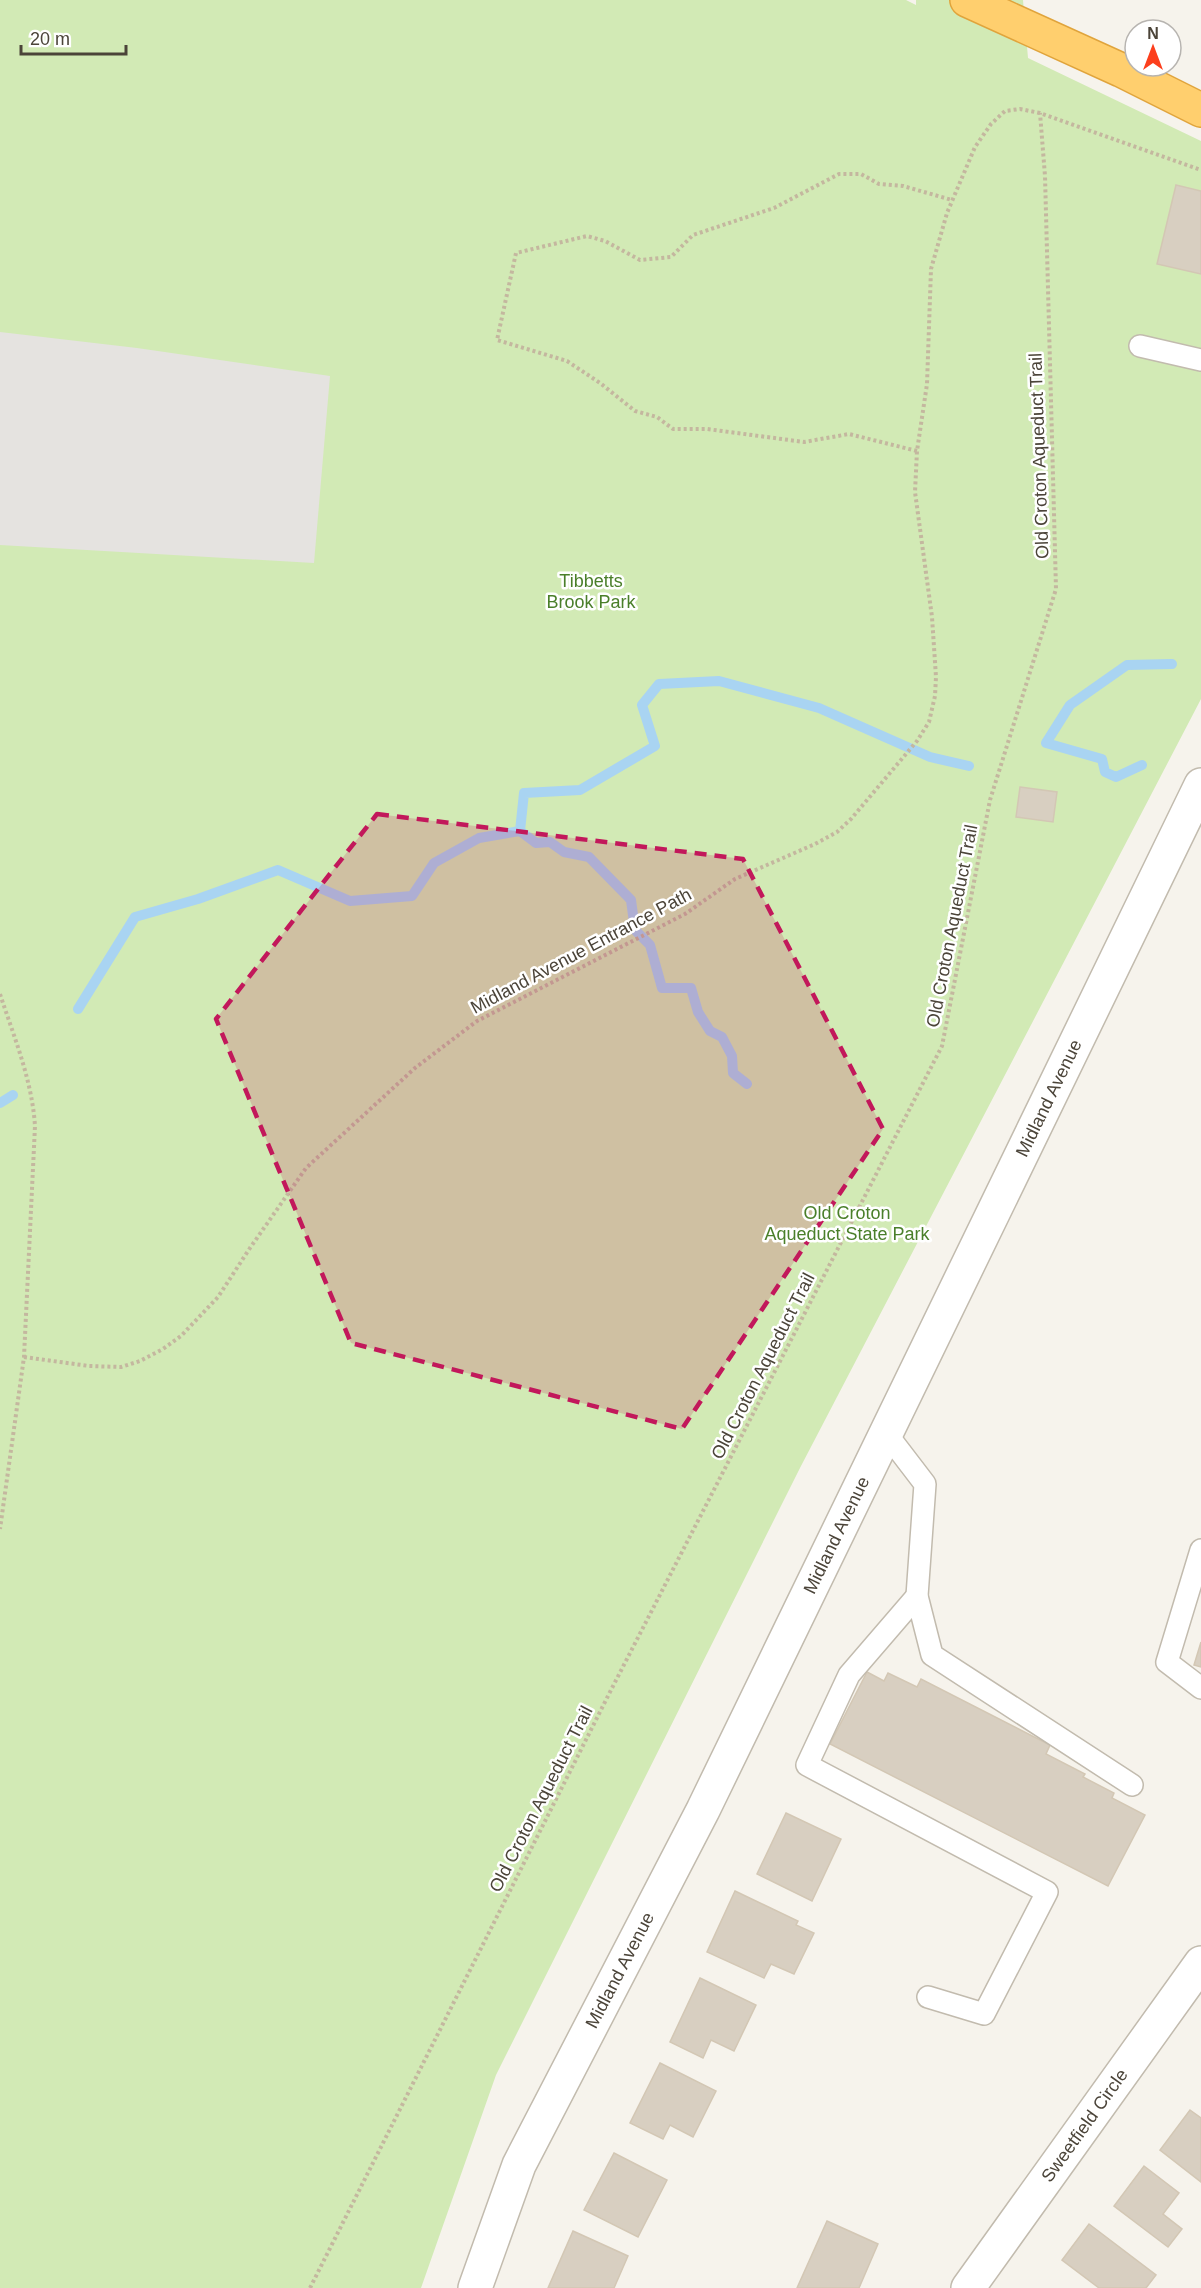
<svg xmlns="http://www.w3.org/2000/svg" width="1201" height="2288" viewBox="0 0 1201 2288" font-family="Helvetica,sans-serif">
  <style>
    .green { fill: #d2eab5 }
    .parking { fill: #e5e3e0 }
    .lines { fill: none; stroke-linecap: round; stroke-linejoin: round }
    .stream { stroke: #a9d4f2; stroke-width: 10 }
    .building { fill: #d8cfc1; stroke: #d3c7b4; stroke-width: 1.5 }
    .service-casing { stroke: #c2bbae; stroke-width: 24 }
    .minor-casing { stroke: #c2bbae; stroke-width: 36 }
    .tertiary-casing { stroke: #c2bbae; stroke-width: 36 }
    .motorway-casing { stroke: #e0a43c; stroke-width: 36 }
    .path { stroke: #c4b79f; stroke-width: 4; stroke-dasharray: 3 3; stroke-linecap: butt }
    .service { stroke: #fff; stroke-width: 21 }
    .minor { stroke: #fff; stroke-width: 33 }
    .tertiary { stroke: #fff; stroke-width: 33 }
    .motorway { stroke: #ffcf6e; stroke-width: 33 }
    .marked { fill: #c2185b; fill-opacity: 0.2; stroke: #c2185b; stroke-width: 4.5; stroke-dasharray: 12 8; stroke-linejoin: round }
    .labels { text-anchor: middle; stroke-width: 5; stroke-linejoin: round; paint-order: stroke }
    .street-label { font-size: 18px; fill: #4b4439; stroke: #fff }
    .park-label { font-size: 18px; fill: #4a7f2a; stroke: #fff }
  </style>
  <rect width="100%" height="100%" fill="#f6f3ec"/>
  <path class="green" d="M0 0H906L916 5V0H1023L1028 58 1201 141V699L801 1466 496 2075 421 2288H0Z"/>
  <path class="parking" d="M0 332 137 348 330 376 314 563 0 545Z"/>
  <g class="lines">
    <g class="stream">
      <path d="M1142 765 1116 777 1105 772 1102 759 1046 743 1070 705 1127 665 1172 664"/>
      <path d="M520 831 536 843 550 842 564 852 589 857 631 900 635 930 650 945 662 988H691L698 1012 710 1031 722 1037 732 1056 733 1073 747 1084"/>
      <path d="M78 1009 135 917 198 899 278 870 350 901 412 896 434 863 479 838 520 831 524 793 580 790 655 746 642 705 659 684 719 681 819 708 930 757 969 766"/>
      <path d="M0 1103 13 1095"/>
    </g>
  </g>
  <g class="building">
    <path d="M1176 185 1201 191V274L1157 264Z"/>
    <path d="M1020 787 1057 792 1053 822 1016 817Z"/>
    <path d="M1201 1642V1667L1194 1665Z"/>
    <path d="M867 1672 884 1681 888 1673 917 1687 921 1679 1050 1745 1046 1754 1085 1774 1083 1777 1114 1793 1112 1798 1145 1815 1108 1886 830 1744Z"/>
    <path d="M786 1813 841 1839 812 1901 757 1874Z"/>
    <path d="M735 1891 798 1921 796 1925 814 1933 794 1974 771 1964 764 1978 707 1952Z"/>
    <path d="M700 1978 756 2005 734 2051 711 2040 703 2058 670 2042Z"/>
    <path d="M660 2063 716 2091 693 2137 670 2125 663 2139 630 2123Z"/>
    <path d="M1190 2110 1201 2118V2182L1160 2150Z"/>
    <path d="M614 2153 667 2180 638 2237 584 2210Z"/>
    <path d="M1144 2166 1179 2193 1163 2214 1182 2229 1168 2247 1114 2206Z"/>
    <path d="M827 2221 878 2244 859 2288H797Z"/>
    <path d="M1089 2224 1156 2275 1146 2288H1099L1062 2260Z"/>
    <path d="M573 2231 628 2256 614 2288H548Z"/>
  </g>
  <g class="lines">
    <g class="service-casing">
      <g id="service">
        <path d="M1140 346 1201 360"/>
        <path d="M886 1433 925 1484 917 1596 932 1655 1132 1785"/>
        <path d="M1201 1550 1167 1662 1201 1688"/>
        <path d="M917 1596 849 1675 807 1765 1047 1892 984 2014 928 1997"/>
      </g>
    </g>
    <g class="minor-casing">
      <g id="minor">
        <path id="s1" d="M968 2288 1201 1963"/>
      </g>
    </g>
    <g class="tertiary-casing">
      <g id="tertiary">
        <path id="s2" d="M475 2288 519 2165 703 1810 1201 785"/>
      </g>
    </g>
    <g class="motorway-casing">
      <path id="motorway" d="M967 0 1121 70 1201 110"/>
    </g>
    <g class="path">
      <path d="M917 451 849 434 804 442 707 429H673L657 417 635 411 600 383 567 361 497 340 516 253 587 236 605 241 640 260 671 257 693 235 774 208 839 174H861L879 184 903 186 952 200"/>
      <path d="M0 994C14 1037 32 1080 35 1126L24 1357 0 1529"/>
      <path d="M24 1357 89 1366 121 1367 140 1361 163 1349 181 1336 218 1297 250 1248 306 1168 415 1068 477 1021 685 914 735 879 815 844 837 832 851 819 917 741 929 722 935 696 936 677 932 617 915 492 917 451 927 384 931 269 947 213 975 147 991 124 1005 111 1020 109 1040 113 1201 170"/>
      <path d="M310 2288 611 1690 942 1046 990 800 1056 589 1045 176 1040 113"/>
    </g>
    <use href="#service" class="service"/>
    <use href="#minor" class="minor"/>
    <use href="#tertiary" class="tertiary"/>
    <use href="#motorway" class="motorway"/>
  </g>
  <path class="marked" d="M377 814 743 859 883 1129 682 1429 351 1343 216 1019Z"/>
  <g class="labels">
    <g class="street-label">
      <text transform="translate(1039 456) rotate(-92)" y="6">Old Croton Aqueduct Trail</text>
      <text transform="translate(952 926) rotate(-79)" y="6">Old Croton Aqueduct Trail</text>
      <text transform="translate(581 951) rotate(-28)" y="6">Midland Avenue Entrance Path</text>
      <text dy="6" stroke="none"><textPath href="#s2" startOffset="1322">Midland Avenue</textPath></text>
      <text transform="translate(763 1366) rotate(-63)" y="6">Old Croton Aqueduct Trail</text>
      <text dy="6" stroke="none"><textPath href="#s2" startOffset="836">Midland Avenue</textPath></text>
      <text transform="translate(541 1799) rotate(-63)" y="6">Old Croton Aqueduct Trail</text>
      <text dy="6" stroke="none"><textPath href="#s2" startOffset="350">Midland Avenue</textPath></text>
      <text dy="6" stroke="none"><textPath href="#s1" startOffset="200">Sweetfield Circle</textPath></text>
    </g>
    <g class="park-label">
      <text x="591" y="587">Tibbetts<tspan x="591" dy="21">Brook Park</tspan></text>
      <text x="847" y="1219">Old Croton<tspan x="847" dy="21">Aqueduct State Park</tspan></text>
    </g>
  </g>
  <g transform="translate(1153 48)"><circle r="28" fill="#ffffff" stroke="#b7b4b0" stroke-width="1.5"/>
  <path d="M0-4.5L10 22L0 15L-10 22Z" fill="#fc3f1d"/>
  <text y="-9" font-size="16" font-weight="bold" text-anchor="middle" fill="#4b4439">N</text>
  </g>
  <path d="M21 45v9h105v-9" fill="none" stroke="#4b4439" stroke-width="3"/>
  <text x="30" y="45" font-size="18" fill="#4b4439" stroke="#ffffff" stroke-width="4.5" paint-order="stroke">20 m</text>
</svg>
